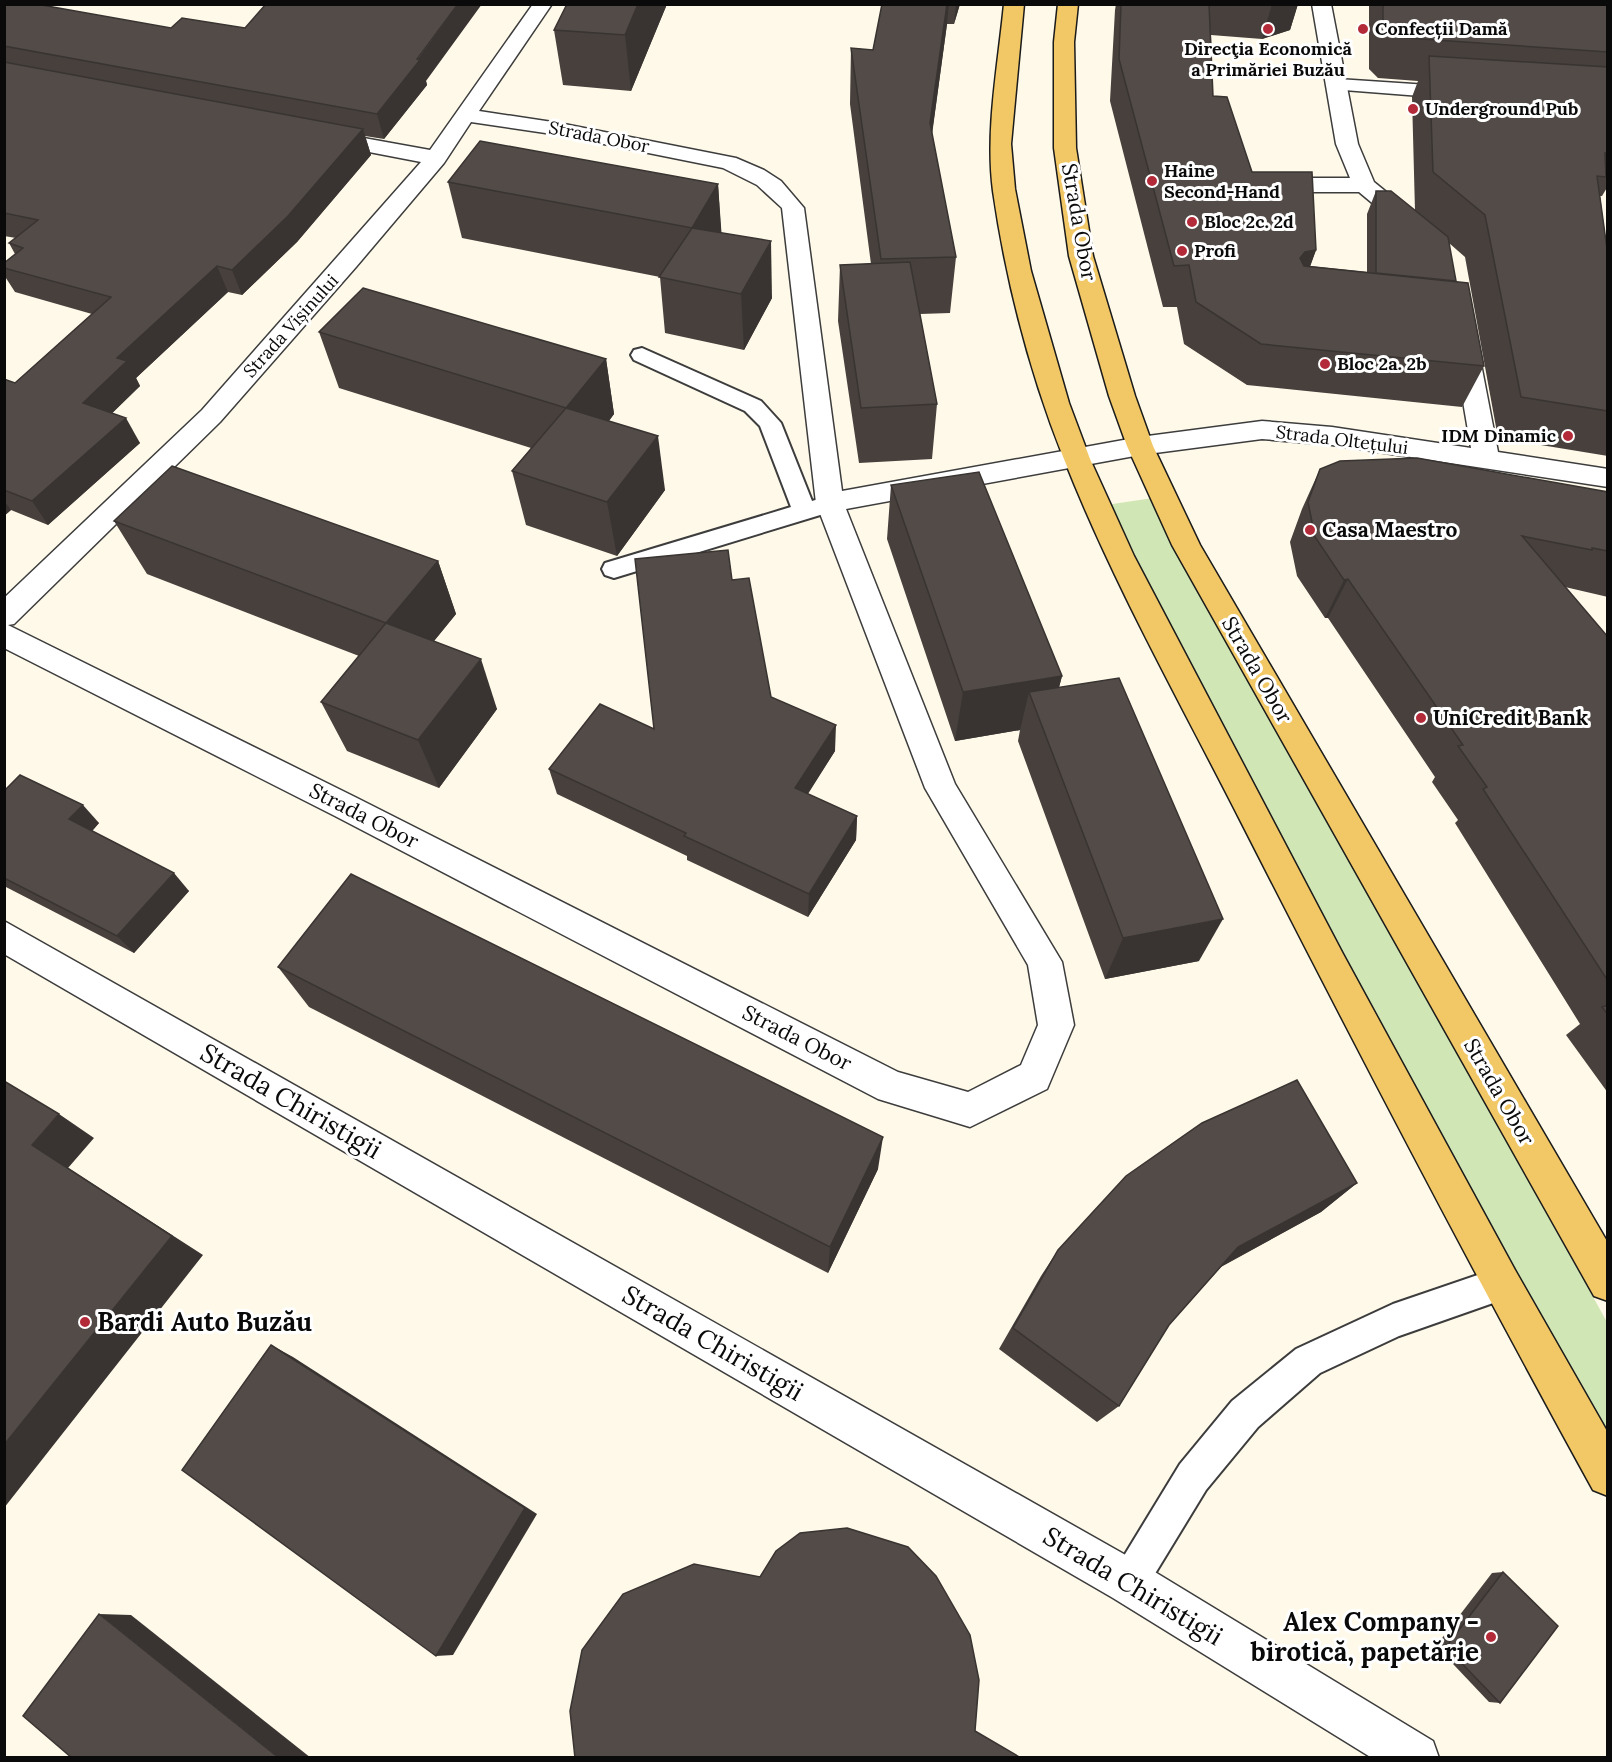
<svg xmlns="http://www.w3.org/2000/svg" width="1612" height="1762" viewBox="0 0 1612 1762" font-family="Lora,serif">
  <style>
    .green { fill: #d1e6b5 }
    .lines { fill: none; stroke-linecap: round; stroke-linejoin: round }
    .service-casing { stroke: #3d3d3d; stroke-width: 4 }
    .pedestrian-casing { stroke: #3d3d3d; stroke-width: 3 }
    .minor-casing { stroke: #3d3d3d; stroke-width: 3 }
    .tertiary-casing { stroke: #3d3d3d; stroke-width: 3 }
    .primary-casing { stroke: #1b1b1b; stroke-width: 3 }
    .service { fill: #fff; fill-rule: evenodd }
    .pedestrian { fill: #fff; fill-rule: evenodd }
    .minor { fill: #fff; fill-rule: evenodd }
    .tertiary { fill: #fff; fill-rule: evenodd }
    .primary { fill: #f2c765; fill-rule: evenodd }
    .wall { fill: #47403d }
    .shaded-wall { fill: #393432 }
    .building { fill: #524b47; stroke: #393432; stroke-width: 1.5 }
    .poi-dot { fill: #b32a39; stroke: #fff; stroke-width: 2 }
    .labels { text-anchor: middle; stroke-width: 6; stroke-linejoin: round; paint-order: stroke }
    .far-poi-label { font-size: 18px; font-weight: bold; fill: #0a0a0a; stroke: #fff; text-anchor: start }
    .far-street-label { font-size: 18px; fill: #0a0a0a; stroke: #fff }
    .street-label { font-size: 21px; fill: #0a0a0a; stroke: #fff }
    .poi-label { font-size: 21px; font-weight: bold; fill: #0a0a0a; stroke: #fff; text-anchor: start }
    .near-street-label { font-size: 26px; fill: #0a0a0a; stroke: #fff }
    .near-poi-label { font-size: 26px; font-weight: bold; fill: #0a0a0a; stroke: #fff; text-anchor: start }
  </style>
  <rect width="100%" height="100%" fill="#fef9e9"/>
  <path class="green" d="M1153 498 1174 547 1607 1322V1446L1393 1053 1106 505Z"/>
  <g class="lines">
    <g class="service-casing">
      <g id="service">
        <path d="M642 348 761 401 781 423 812 501 822 498 830 500 834 506 830 512 614 578 605 575 602 569 605 563 791 507 760 426 745 411 634 360 631 355 634 350Z"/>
        <path d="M1501 1267 1513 1272 1518 1284 1513 1296 1399 1336 1320 1373 1258 1427 1206 1490 1142 1595 1129 1601 1116 1595 1110 1582 1116 1569 1180 1464 1232 1401 1296 1349 1393 1304Z"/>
      </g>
    </g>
    <g class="pedestrian-casing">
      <path id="pedestrian" d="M1338 79 1459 87 1466 89 1469 93 1466 97 1459 99 1331 89 1328 85 1331 81Z"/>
    </g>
    <g class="minor-casing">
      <g id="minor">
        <path d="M533 4H552L479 111 559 123 736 158 764 170 781 181 804 208 842 491 1140 437 1262 421 1332 427 1471 448 1453 343 1456 337 1465 335 1474 337 1477 343 1498 452 1608 469V487L1332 445 1262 439 1140 455 846 509 955 784 1062 962 1074 1025 1047 1089 970 1127 878 1099 335 816 4 648V598L202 410 421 162 317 142 314 137 317 132 325 131 430 150ZM471 122 559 135 723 168 757 185 782 208 816 503 925 788 1028 965 1038 1025 1021 1065 968 1092 898 1072 357 798 8 625 14 624 220 422 356 267 444 163Z"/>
        <path d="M1312 4H1331L1358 144 1374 182 1417 217 1420 222 1417 227H1401L1359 192H1294L1286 190 1283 185 1286 180 1294 178H1350L1336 144Z"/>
      </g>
    </g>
    <g class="tertiary-casing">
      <path id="tertiary" d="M4 921 1145 1566 1433 1741 1439 1758H1372L1113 1598 4 954Z"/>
    </g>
    <g class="primary-casing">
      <g id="primary">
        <path d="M1004 4H1024L1011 144 1015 189 1031 271 1069 403 1090 459 1134 556 1343 954 1515 1270 1608 1433V1496L1593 1490C1471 1268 1354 1044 1239 818 1179 700 1113 583 1064 459 1030 374 1006 281 993 191 985 130 998 66 1004 4Z"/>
        <path d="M1058 4H1078L1074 42 1076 148 1093 256 1135 396 1153 446 1200 545 1608 1243V1301L1594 1296 1172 545 1127 446 1109 396 1069 256 1054 148V42Z"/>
      </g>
    </g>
    <use href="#service" class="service"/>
    <use href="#pedestrian" class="pedestrian"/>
    <use href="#minor" class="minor"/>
    <use href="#tertiary" class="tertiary"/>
    <use href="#primary" class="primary"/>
  </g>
  <g class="wall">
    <path d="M4 4 48 6 426 81 427 85 384 139 365 136 371 155 297 242 242 295 228 292 136 378 140 386 112 413 140 443 48 525 11 510 4 516V379L15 383 92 314 15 292 4 275V263L15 254 9 243 16 238 4 236Z"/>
    <path d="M667 4 631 91 563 85 554 30Z"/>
    <path d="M882 4H960L954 24H947L932 133 956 257 950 313 920 314 937 404 932 459 859 463 838 321 840 265 871 264 850 104 851 48 873 50Z"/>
    <path d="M1116 4H1298L1290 30 1262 39 1211 35 1213 96 1252 172 1316 250 1310 266 1367 272V214L1376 191 1415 211 1412 97 1418 81 1378 78 1369 69V4H1608V186L1602 196H1600L1608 256V456L1498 438 1465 257 1449 243 1456 281 1484 366 1462 407 1247 385 1184 344 1177 307H1163L1110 101 1115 10Z"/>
    <path d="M448 182 718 184 721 233 772 298 744 350 665 333 660 277 462 238Z"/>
    <path d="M319 332 606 359 614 414 609 421 665 490 617 556 526 525 512 471 531 448 339 388Z"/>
    <path d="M1320 469 1608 492V597L1565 587 1608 637V1093L1566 1035 1580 1024 1455 823 1458 820 1432 782 1435 777 1328 618H1325L1297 576 1290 542 1302 509Z"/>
    <path d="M891 485 1062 676 1059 687 1199 961 1105 979 1018 741 1020 730 955 741 887 539Z"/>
    <path d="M114 521 438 561 456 614 434 641 497 709 439 788 347 751 321 702 359 656 147 574Z"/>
    <path d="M771 697 835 751 808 794 857 816 856 840 808 917 687 860V856L557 794 549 769 654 729Z"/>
    <path d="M4 791 99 823 92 831 189 891 134 953 4 886Z"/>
    <path d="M278 967 878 1169 828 1273 309 1007Z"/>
    <path d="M1357 1183 1321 1212 1221 1267 1169 1325 1119 1406 1097 1422 999 1349 1041 1276 1058 1250Z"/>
    <path d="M1503 1572 1500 1703 1489 1702 1436 1646 1492 1573Z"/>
  </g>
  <g class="shaded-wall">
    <path d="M458 4H482L426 81 427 85 384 139 377 114Z"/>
    <path d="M638 4H667L631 91 625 35Z"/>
    <path d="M947 4H949L947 24 926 179 930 123Z"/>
    <path d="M956 4H960L954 24Z"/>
    <path d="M1272 4H1298L1290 30 1262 39Z"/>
    <path d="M363 129 371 155 297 242 242 295 232 270Z"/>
    <path d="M718 184 722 240 692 228Z"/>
    <path d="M771 241 772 298 744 350 741 294Z"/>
    <path d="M1316 250 1301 292 1300 258 1305 252Z"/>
    <path d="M217 266 228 292 136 378 140 386 97 428 83 403 117 358Z"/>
    <path d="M606 359 614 414 576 463 566 408Z"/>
    <path d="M126 418 140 443 48 525 32 501Z"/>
    <path d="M658 436 665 490 617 556 607 502Z"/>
    <path d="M4 501 11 510 4 516Z"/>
    <path d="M438 561 456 614 407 674 386 623Z"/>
    <path d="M1348 579 1328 618H1325L1344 580Z"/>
    <path d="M481 659 497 709 439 788 418 740Z"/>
    <path d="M1062 676 1049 726 1029 692 1020 730 955 741 963 692Z"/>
    <path d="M836 725 835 751 795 813V788Z"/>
    <path d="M83 805 99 823 86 838 69 819Z"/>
    <path d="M857 816 856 840 808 917 809 894Z"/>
    <path d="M174 873 189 891 134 953 117 936Z"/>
    <path d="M1223 919 1199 961 1105 979 1123 938Z"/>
    <path d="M59 1114 94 1138 68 1168 203 1255 4 1508V1445L32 1145Z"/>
    <path d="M883 1137 878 1169 828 1273 830 1247Z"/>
    <path d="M1357 1183 1321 1212 1209 1273 1238 1247Z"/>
    <path d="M271 1345 293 1357 537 1514 453 1655 436 1656Z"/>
    <path d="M99 1614 131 1615 311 1758H279Z"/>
  </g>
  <g class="building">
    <path d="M4 4H36L171 28 182 18 245 28 266 4H458L417 59 420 60 377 114 4 46Z"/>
    <path d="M567 4H638L625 35 554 30Z"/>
    <path d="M882 4H947L930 123 956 257 881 259 851 48 873 50Z"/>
    <path d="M1121 4H1209L1213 96 1227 97 1252 172H1312L1316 250 1305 252 1300 258 1304 266 1468 283 1484 366 1261 344 1196 302 1189 265 1174 266 1119 59Z"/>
    <path d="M1383 4H1608V52L1393 37 1383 28Z"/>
    <path d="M1429 56 1608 67V153H1605L1606 177 1597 176 1608 256V411L1521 397 1485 215 1433 172Z"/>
    <path d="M4 62 363 129 288 216 232 270 217 266 117 358 127 361 83 403 126 418 32 501 4 490V379L15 383 111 297 4 268V263L23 248 9 243 38 220 4 213Z"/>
    <path d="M480 141 718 184 692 228 448 182Z"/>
    <path d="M1376 191H1391L1448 237 1456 281 1376 273Z"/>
    <path d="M692 228 771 241 741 294 659 277Z"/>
    <path d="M910 262 937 404 861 408 840 265Z"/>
    <path d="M363 288 606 359 566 408 319 332Z"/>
    <path d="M566 408 658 436 607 502 512 471Z"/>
    <path d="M1417 458 1608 492V551L1592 548V550L1522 536 1608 637V981L1483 789 1487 787 1458 746 1463 745 1348 579 1344 580 1315 537 1308 502 1320 469 1340 461Z"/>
    <path d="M172 466 438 561 386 623 114 521Z"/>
    <path d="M979 472 1062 676 963 692 891 485Z"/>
    <path d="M728 550 732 580 749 578 771 697 836 725 795 788 857 816 809 894 684 836 686 833 549 769 600 704 654 729 635 559Z"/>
    <path d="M386 623 481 659 418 740 321 702Z"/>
    <path d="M1119 678 1223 919 1123 938 1029 692Z"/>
    <path d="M20 775 83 805 69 819 174 873 117 936 4 878V791Z"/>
    <path d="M351 874 883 1137 830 1247 278 967Z"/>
    <path d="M1608 1005V1015L1602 1007Z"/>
    <path d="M1297 1080 1357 1183 1238 1247 1169 1325 1119 1406 1013 1328 1058 1250 1126 1176 1202 1123Z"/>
    <path d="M4 1081 59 1114 32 1145 172 1236 4 1445Z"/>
    <path d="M271 1345 525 1508 436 1656 182 1470Z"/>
    <path d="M847 1528 908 1547 936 1576 970 1635 979 1680 975 1731 1021 1758H575L570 1711 582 1650 623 1594 694 1564 760 1577 776 1551 800 1533Z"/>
    <path d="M1503 1572 1558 1626 1500 1703 1446 1647Z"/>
    <path d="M99 1614 279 1758H72L23 1716Z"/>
  </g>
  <g class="poi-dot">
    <circle cx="1268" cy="29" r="6"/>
    <circle cx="1363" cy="29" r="6"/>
    <circle cx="1413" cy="109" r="6"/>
    <circle cx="1152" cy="181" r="6"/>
    <circle cx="1192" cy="222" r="6"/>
    <circle cx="1182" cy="251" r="6"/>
    <circle cx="1325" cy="364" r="6"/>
    <circle cx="1568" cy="436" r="6"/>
    <circle cx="1310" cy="530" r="6"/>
    <circle cx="1421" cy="718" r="6"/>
    <circle cx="85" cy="1322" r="6"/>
    <circle cx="1491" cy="1637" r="6"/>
  </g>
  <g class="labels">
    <g class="far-poi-label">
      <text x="1375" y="35">Confecții Damă</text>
      <text x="1268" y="55" text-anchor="middle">Direcţia Economică<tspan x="1268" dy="21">a Primăriei Buzău</tspan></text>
      <text x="1425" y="115">Underground Pub</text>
      <text x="1164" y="177">Haine<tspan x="1164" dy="21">Second-Hand</tspan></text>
      <text x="1204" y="228">Bloc 2c. 2d</text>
      <text x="1194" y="257">Profi</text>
      <text x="1337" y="370">Bloc 2a. 2b</text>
      <text x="1556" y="442" text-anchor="end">IDM Dinamic</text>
    </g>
    <g class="far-street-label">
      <text transform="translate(599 137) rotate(11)" y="6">Strada Obor</text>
      <text transform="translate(291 326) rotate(-48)" y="6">Strada Vișinului</text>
      <text transform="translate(1342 440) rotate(7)" y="6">Strada Oltețului</text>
    </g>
    <g class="street-label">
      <text transform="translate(1079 222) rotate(80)" y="7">Strada Obor</text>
      <text transform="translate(1257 670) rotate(60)" y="7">Strada Obor</text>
      <text transform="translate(364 816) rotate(27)" y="7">Strada Obor</text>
      <text transform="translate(797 1038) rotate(27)" y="7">Strada Obor</text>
      <text transform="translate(1499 1092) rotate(60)" y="7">Strada Obor</text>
    </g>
    <g class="poi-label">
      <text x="1322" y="537">Casa Maestro</text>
      <text x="1433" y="725">UniCredit Bank</text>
    </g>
    <g class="near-street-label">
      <text transform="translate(291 1101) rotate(30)" y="9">Strada Chiristigii</text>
      <text transform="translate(713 1343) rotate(30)" y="9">Strada Chiristigii</text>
      <text transform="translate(1133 1586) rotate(31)" y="9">Strada Chiristigii</text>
    </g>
    <g class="near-poi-label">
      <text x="97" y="1331">Bardi Auto Buzău</text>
      <text x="1479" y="1631" text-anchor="end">Alex Company -<tspan x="1479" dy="30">birotică, papetărie</tspan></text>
    </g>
  </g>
  <rect width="1612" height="1762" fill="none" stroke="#0a0a0a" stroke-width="12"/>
</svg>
